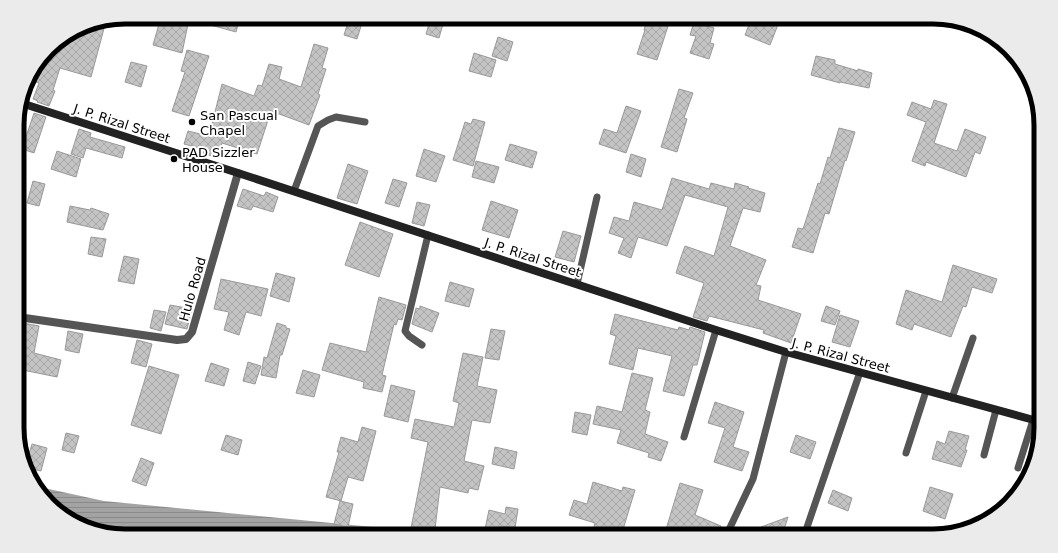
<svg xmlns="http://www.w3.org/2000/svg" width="1058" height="553" viewBox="0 0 1058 553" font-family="'DejaVu Sans',sans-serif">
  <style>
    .water { fill: url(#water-rules) }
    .building { fill: url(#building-cross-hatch); stroke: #999 }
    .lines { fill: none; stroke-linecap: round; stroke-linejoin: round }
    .service { stroke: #555; stroke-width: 7 }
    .minor { stroke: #555; stroke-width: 8 }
    .secondary { stroke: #222; stroke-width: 8 }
    .poi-dot { fill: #000; stroke: #fff; stroke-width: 1.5 }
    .labels { text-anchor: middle; stroke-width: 4; stroke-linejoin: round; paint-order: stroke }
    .poi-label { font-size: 13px; fill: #000; stroke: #fff; text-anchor: start }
    .street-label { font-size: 13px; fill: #000; stroke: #fff }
    .rim { fill: none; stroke: #000; stroke-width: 5 }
  </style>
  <defs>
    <pattern id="water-rules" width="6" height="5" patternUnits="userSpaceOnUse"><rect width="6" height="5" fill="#a3a3a3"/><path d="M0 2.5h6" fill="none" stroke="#8b8b8b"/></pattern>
    <pattern id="building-cross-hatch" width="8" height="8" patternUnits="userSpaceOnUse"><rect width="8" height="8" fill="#c4c4c4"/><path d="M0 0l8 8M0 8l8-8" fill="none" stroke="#a7a7a7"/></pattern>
  </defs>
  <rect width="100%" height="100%" fill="#fff"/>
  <path class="water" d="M35 486 104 501 373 527 527 534 531 536H125L77 525Z"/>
  <g class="building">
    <path d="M161 17 186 18 184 23 188 24 182 53 153 45Z"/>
    <path d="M196 17H240L236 32 196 21Z"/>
    <path d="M431 17H445L439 38 426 34Z"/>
    <path d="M648 17H671L657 60 637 54 645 30H644Z"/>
    <path d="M752 17H781L770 45 745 35Z"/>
    <path d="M106 21 91 77 60 68 53 90 55 91 49 106 37 102 38 101 33 99 39 83 28 79V77L54 44 79 28 87 30 89 24Z"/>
    <path d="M348 22 361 26 357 39 344 35Z"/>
    <path d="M694 22 714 28 710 43 714 44 709 59 690 53 696 36 690 35Z"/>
    <path d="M498 37 513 42 507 61 492 56Z"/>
    <path d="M314 44 328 48 322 68 326 69 318 94 320 95 309 125 271 111 257 154 222 143 217 158 203 153 204 149 184 144 188 131 209 136 222 84 254 96 258 85 262 86 269 64 282 67 279 79 301 87Z"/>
    <path d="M187 50 209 56 189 116 172 111 185 72 181 71Z"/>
    <path d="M474 53 496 60 491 77 469 71Z"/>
    <path d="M816 56 835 60V64L858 71V69L872 73 869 88 840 82V83L811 75Z"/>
    <path d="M131 62 147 66 141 87 125 82Z"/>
    <path d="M679 89 693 93 684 118 687 119 677 152 661 147Z"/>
    <path d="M934 100 947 104 934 143 957 151 965 129 986 137 980 154 975 152 966 177 926 162 925 166 912 161 926 122 907 115 912 102 931 109Z"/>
    <path d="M626 106 641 111 626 153 599 144 604 129 617 133Z"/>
    <path d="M34 113 46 117 34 153 22 149Z"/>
    <path d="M473 119 485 122 473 166 453 160 465 122 471 124Z"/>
    <path d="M839 128 855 132 846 161 845 160 829 214 825 213 813 253 792 247 798 228 803 229 818 183 820 184 828 157 830 158Z"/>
    <path d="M79 129 91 133 90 137 125 147 122 158 86 148 83 158 71 154Z"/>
    <path d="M510 144 537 152 532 168 505 160Z"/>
    <path d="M424 149 445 156 436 182 416 176Z"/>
    <path d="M57 151 81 159 76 177 51 169Z"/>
    <path d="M631 154 646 159 641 177 626 172Z"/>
    <path d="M476 161 499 167 494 183 472 177Z"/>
    <path d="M348 164 368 171 357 204 337 198Z"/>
    <path d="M672 178 709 189 711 183 734 189 735 183 749 187 748 188 765 193 760 212 743 208 730 246 766 260 756 285 761 286 758 300 801 314 791 343 763 333 764 330 709 316 707 321 693 317 704 283 676 273 681 257 685 246 714 256 728 207 685 195 667 246 638 237 631 258 618 253 624 238 609 233 614 217 629 221 634 202 662 210Z"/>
    <path d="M393 179 407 183 399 207 385 203Z"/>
    <path d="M33 181 45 184 39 206 27 203Z"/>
    <path d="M243 189 264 196 266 192 278 197 273 212 253 206 251 210 237 206Z"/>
    <path d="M491 201 518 210 509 238 482 230Z"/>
    <path d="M417 202 430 205 424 226 412 223Z"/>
    <path d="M70 206 90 210 91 208 109 214 103 230 67 222Z"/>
    <path d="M360 222 393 234 379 277 345 265Z"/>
    <path d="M563 231 581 236 574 262 555 257Z"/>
    <path d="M91 237 106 239 102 257 88 254Z"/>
    <path d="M124 256 139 259 134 284 118 281Z"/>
    <path d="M953 265 997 279 992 293 972 287 966 307 963 306 951 337 914 324 912 330 896 324 906 290 942 302Z"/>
    <path d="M276 273 295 278 289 302 270 296Z"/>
    <path d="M221 279 268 289 261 316 246 312 239 335 224 330 229 312 214 309Z"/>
    <path d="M450 282 474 289 469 307 445 301Z"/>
    <path d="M379 297 406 305 402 320 398 319 396 325 394 324 382 375 386 376 382 392 363 388 364 382 322 370 330 343 366 352Z"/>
    <path d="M170 305 192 309 187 329 165 324Z"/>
    <path d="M420 306 439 313 432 332 412 324 416 308 420 309Z"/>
    <path d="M826 306 840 311 835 325 821 321Z"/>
    <path d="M154 310 166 312 161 331 150 328Z"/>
    <path d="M615 314 678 330 679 327 689 330 690 327 705 332 697 365H693L684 396 663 391 672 356 638 348 633 370 609 364 616 336 610 334Z"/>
    <path d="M840 315 859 321 850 347 832 342Z"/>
    <path d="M23 323 39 326 34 353 61 360 57 377 18 369V346Z"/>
    <path d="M277 323 286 326V328L290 329 282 355H280L276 378 261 375 264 357 267 358Z"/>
    <path d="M491 329 505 331 499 360 485 358Z"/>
    <path d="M68 331 83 334 79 353 65 350Z"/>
    <path d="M137 340 152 344 146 367 131 363Z"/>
    <path d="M463 353 483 357 477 386 497 390 490 423 472 420 464 461 484 466 478 490 469 488 468 493 440 487 435 529 411 528 428 442 411 438 415 419 454 427 459 403 453 401Z"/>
    <path d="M248 362 261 366 255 384 243 381Z"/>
    <path d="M211 363 229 369 224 386 205 381Z"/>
    <path d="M149 366 179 375 161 434 131 425Z"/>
    <path d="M303 370 320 375 314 397 296 393Z"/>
    <path d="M632 373 653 378 645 410 650 412 645 434 668 442 661 461 648 457 649 453 617 443 621 430 593 424 597 406 622 412Z"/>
    <path d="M391 385 415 391 408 422 384 416Z"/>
    <path d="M715 402 744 412 733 447 749 452 742 471 714 462 725 428 708 423Z"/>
    <path d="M575 412 591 415 587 435 572 432Z"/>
    <path d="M362 427 376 431 363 481 348 477 341 501 326 497 339 452H337L341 437 358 442Z"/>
    <path d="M949 431 969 436 965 450H967L961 467 932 459 937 441 945 444Z"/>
    <path d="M66 433 79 436 74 453 62 450Z"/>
    <path d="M226 435 242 440 238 455 221 450Z"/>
    <path d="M796 435 816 442 810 459 790 452Z"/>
    <path d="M32 444 47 448 41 471 28 468 26 464Z"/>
    <path d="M495 447 517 452 514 469 492 464Z"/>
    <path d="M141 458 154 463 146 486 132 481Z"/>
    <path d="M593 482 622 491 623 487 635 490 621 536H600L592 534 595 523 569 515 574 500 587 504Z"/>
    <path d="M680 483 703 490 695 515 721 526 717 536H664Z"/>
    <path d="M930 487 953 494 945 519 923 511Z"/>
    <path d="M833 490 852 498 848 511 828 503Z"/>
    <path d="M340 501 353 504 348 527 334 524Z"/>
    <path d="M506 507 518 509 515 528 501 526 499 536 484 534 489 510 505 514Z"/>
    <path d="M788 517 782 536H778L761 527Z"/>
  </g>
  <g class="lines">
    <g class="service">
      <path d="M294 191 318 126 328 120 336 117 365 122"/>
      <path d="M577 284 597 197"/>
      <path d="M422 345 409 336 405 331 428 235"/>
      <path d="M952 398 973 338"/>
      <path d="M684 437 716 330"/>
      <path d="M906 453 926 391"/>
      <path d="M984 455 996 410"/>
      <path d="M1018 468 1033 420"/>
      <path d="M726 536 753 479 786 352"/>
      <path d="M804 536 860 372"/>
    </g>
    <path class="minor" d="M18 317 177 340 186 339 192 332 238 173"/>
    <path class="secondary" d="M21 103 238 173 716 330 786 352 1041 422"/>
  </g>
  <g class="poi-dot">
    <circle cx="192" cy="122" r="4"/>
    <circle cx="174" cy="159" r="4"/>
  </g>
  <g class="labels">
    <g class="poi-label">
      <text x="200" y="120">San Pascual<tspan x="200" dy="15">Chapel</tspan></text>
      <text x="182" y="157">PAD Sizzler<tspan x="182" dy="15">House</tspan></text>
    </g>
    <g class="street-label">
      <text transform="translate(122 123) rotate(18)" y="5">J. P. Rizal Street</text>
      <text transform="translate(533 257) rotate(18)" y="5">J. P. Rizal Street</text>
      <text transform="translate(192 289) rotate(-74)" y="5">Hulo Road</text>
      <text transform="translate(841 355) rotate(15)" y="5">J. P. Rizal Street</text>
    </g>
  </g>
  <path d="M0 0H1058V553H0ZM125 24H933A101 101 0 0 1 1034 125V428A101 101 0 0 1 933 529H125A101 101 0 0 1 24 428V125A101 101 0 0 1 125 24Z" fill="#ebebeb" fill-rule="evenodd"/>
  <path class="rim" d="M125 24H933A101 101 0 0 1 1034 125V428A101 101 0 0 1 933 529H125A101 101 0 0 1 24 428V125A101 101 0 0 1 125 24Z"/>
</svg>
